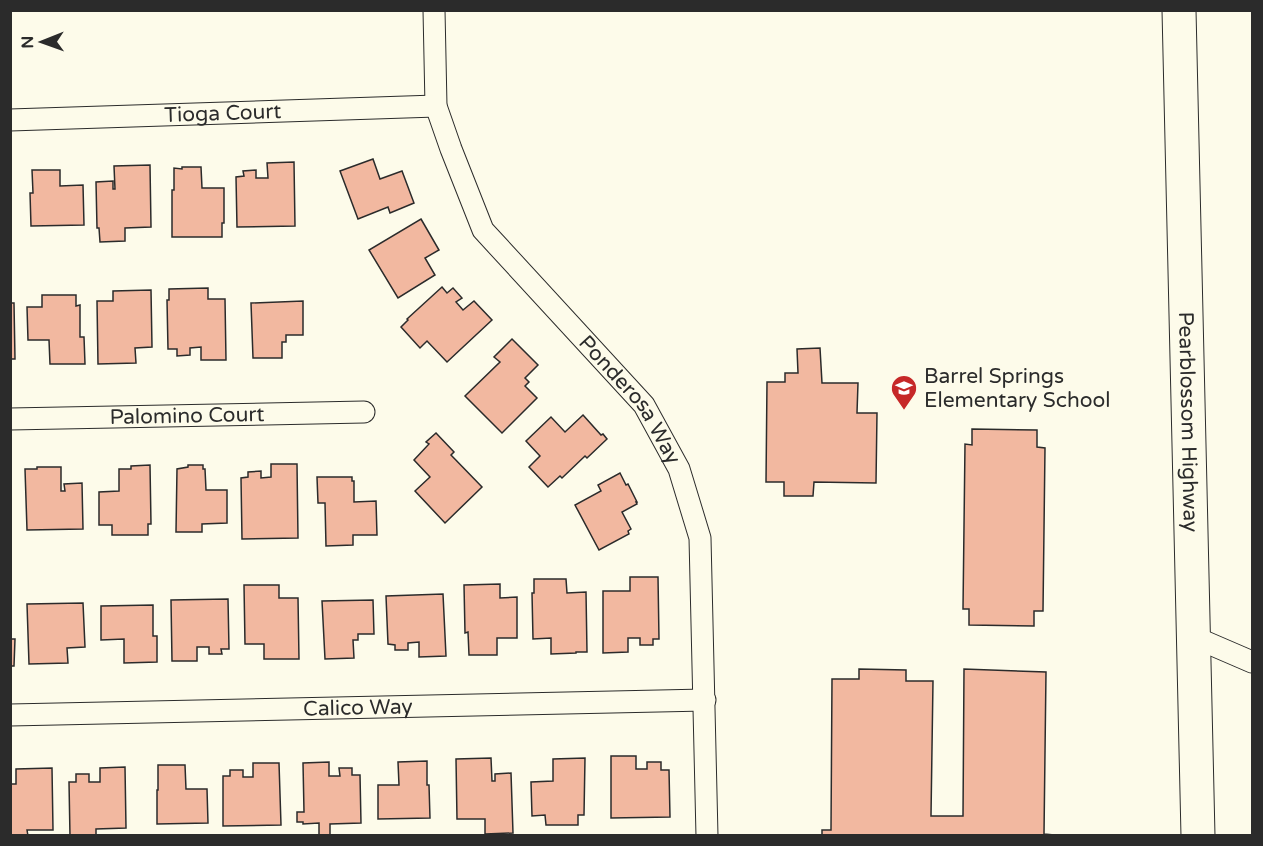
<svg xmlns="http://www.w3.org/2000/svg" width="1263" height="846" viewBox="0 0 1263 846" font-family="'Varela Round',sans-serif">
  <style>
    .building { fill: #f2b8a0; stroke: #2b2b2b; stroke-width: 1.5 }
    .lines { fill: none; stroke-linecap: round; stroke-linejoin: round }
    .minor-casing { stroke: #2b2b2b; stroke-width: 23 }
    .primary-casing { stroke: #2b2b2b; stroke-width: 35 }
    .minor { stroke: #fdfbea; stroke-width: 21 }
    .primary { stroke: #fdfbea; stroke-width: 33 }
    .labels { text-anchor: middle; stroke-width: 4.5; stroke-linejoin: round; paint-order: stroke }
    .street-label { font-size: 21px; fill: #2b2b2b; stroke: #fdfbea }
    .poi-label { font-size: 21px; fill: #2b2b2b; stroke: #fdfbea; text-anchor: start }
  </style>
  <rect width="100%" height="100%" fill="#fdfbea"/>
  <g class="building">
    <path d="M373 159 380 179 402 171 414 203 390 213 388 207 358 219 340 171Z"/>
    <path d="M294 162 295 226 237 227 236 177 244 176 243 171 256 170V178H268L267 163Z"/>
    <path d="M150 165 151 227 125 228V241L100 242 99 228H97L96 182 113 181V189H115L114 166Z"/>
    <path d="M182 167H201L202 188H224V223H222V237H172V190H174V168L182 169Z"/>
    <path d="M32 170H60V186L83 185 84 225 31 226 30 193H33Z"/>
    <path d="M421 219 439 250 425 258 435 275 398 298 369 250Z"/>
    <path d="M442 287 447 293 453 288 462 298 456 302 463 310 474 301 492 320 447 362 427 341 420 348 401 327 408 320 407 319Z"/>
    <path d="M208 288V299H225L226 360H201V347L190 348V355L177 356V349H168L167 300H169V289Z"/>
    <path d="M151 290 152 347 135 348 136 363 98 364 97 301H113V291Z"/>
    <path d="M42 295H76V306L80 305V337H84L85 364H50L49 340H28L27 307H42Z"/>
    <path d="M303 301V335H286V342H282V358H253L251 303Z"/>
    <path d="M10 303H14L15 359H10Z"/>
    <path d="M512 339 538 365 525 378 529 382 525 386 537 398 502 433 465 396 500 362 494 357Z"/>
    <path d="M820 348 822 383H858L857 413H877L876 483 814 482 813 496H784V482H766L767 382H785V373H798L797 349Z"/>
    <path d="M583 415 601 435 603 434 607 439 587 458 585 456 562 478 560 476 548 487 529 467 540 456 526 441 551 417 565 432Z"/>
    <path d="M972 429 1037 430V447L1045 448 1043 611H1034V626L969 625V609H963L965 444 972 445Z"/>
    <path d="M436 433 454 452 451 455 482 487 445 523 415 491 430 477 414 460 429 444 426 442Z"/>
    <path d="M271 464H297L298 538 242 539 241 478 248 477V472L261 471V478L271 477Z"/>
    <path d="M150 465 151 524H148V535H112V525H99V492L119 491V469H131V466Z"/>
    <path d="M188 465H203V469H205L206 490H227V523L202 524V532H176L177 469 188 467Z"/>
    <path d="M37 467H61V491H65L64 484 82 483 83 529 27 530 25 469H37Z"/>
    <path d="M620 473 626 485 628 484 637 502H636L637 504 622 512 631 529 628 531 629 534 599 550 575 505 601 491 598 485Z"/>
    <path d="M317 477H352V481H354V502L376 501 377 535H353V545L326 546 325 503H318Z"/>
    <path d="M630 577H658L659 639H653V645H640V638H628V652L603 653V591H630Z"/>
    <path d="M534 579H566L567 593 586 592 587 652H576V653L551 654V638L533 639 532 593H534Z"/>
    <path d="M500 584V598L517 597V638H497V655H469L468 632 465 633 464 585Z"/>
    <path d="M244 585H279V598H298L299 659H264V644H245Z"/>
    <path d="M443 594 446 656 419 657V642L408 643V650H395V645L388 644 386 596Z"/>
    <path d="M228 599 229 649H221L222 654H209V647H197V661H172L171 600Z"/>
    <path d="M373 600 374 634H358V640H353L354 658 325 659 322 601Z"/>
    <path d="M83 603 85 647 67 648 68 663 29 664 27 604Z"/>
    <path d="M153 605V636H157V662L124 663V639L101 640V606Z"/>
    <path d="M10 639H15L14 666H10Z"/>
    <path d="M859 669 906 670V681H933L931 816H963L964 669 1046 672 1044 834 1065 836H822V830H831L832 679H859Z"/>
    <path d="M611 756H636V769H647V762H661V770H669L670 817 611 818Z"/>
    <path d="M491 758 492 781H495V774L511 773 513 833 485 834V819H457L456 759Z"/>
    <path d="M585 758 584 815H578V825H546L545 815 532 816 531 782 553 781V759Z"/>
    <path d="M427 761V785H429L430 818 378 819V785H399L398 762Z"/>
    <path d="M329 762V776H340L339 768H352V775H360L361 823 330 824V835H319V823L303 824V822H297V812H304L303 763Z"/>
    <path d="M253 763H279L281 825 223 826V776H230V770H243V777H253Z"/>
    <path d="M158 765H185L186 789H207L208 823 157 824V790H158Z"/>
    <path d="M125 767 126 828 96 829V836H70L69 782H76V774H89V782H100V768Z"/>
    <path d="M52 768 53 830H27L28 836H10V784H16V769Z"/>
  </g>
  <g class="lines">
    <g class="minor-casing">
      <g id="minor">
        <path id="s1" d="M434 10 436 106 451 149 483 230 644 405 679 469 700 538 707 836"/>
        <path id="s2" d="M10 120 436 106"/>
        <path id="s3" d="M10 419 364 412"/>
        <path d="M1194 637 1252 662"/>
        <path id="s4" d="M10 715 705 700"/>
      </g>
    </g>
    <g class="primary-casing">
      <g id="primary">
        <path id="s5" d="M1179 10 1198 836"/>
      </g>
    </g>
    <use href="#minor" class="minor"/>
    <use href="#primary" class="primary"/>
  </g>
  <defs>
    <g id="school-pin" transform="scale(1.35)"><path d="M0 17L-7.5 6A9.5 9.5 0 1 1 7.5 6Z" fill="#c62828" stroke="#fdfbea"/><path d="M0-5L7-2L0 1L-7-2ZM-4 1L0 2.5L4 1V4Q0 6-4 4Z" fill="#fff"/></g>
  </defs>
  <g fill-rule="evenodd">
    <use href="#school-pin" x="904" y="388"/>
  </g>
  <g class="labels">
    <g class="street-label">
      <text dy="7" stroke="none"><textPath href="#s2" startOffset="213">Tioga Court</textPath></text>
      <text dy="7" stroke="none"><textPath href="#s1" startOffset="454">Ponderosa Way</textPath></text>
      <text dy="7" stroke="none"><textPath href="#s3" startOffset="177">Palomino Court</textPath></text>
      <text dy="7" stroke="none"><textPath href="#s5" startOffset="412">Pearblossom Highway</textPath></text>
      <text dy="7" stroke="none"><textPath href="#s4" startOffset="348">Calico Way</textPath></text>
    </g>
    <g class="poi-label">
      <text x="924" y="383">Barrel Springs<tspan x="924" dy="24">Elementary School</tspan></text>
    </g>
  </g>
  <rect width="1263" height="846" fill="none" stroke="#2b2b2b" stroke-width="24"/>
  <g transform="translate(42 42) rotate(269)" stroke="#fdfbea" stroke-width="4.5" paint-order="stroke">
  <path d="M0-4.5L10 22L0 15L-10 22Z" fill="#2b2b2b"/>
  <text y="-9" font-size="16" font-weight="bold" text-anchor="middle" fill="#2b2b2b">N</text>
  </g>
</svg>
